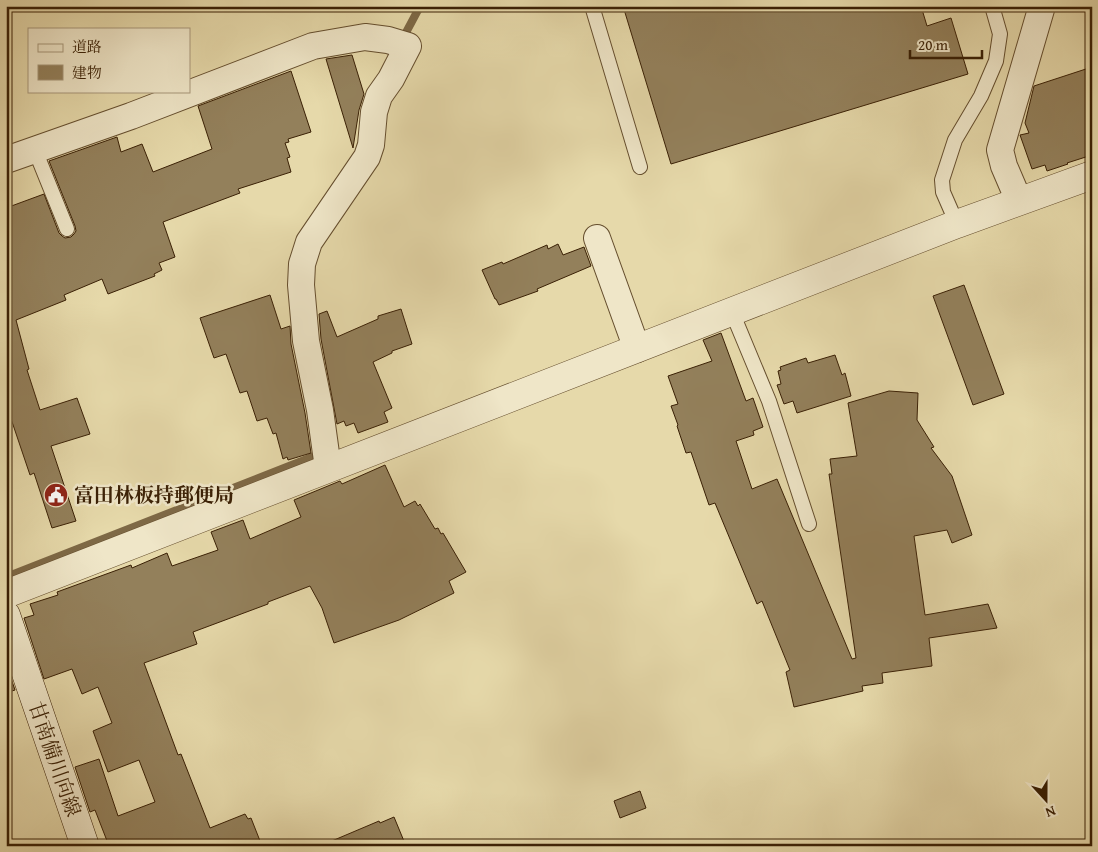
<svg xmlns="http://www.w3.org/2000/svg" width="1098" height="852" viewBox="0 0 1098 852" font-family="'Gentium Book Plus','Noto Serif JP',serif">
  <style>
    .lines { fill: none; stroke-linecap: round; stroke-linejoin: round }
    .stream { stroke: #7e6946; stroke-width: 8 }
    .building { fill: #93805b; stroke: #3a2005 }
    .service-casing { stroke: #654e2e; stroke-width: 16 }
    .minor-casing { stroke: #654e2e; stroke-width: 28 }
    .tertiary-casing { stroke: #654e2e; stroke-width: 29 }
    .secondary-casing { stroke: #3a2005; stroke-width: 29 }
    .service { stroke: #efe6c8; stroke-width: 14 }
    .minor { stroke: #efe6c8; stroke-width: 26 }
    .tertiary { stroke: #efe6c8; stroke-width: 28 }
    .secondary { stroke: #efe6c8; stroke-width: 28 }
    .labels { text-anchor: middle; stroke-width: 5; stroke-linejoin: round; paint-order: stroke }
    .poi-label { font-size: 20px; font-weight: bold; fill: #3a2005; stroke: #efe6c8; text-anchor: start }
    .street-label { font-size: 20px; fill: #3a2005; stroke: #efe6c8 }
  </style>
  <rect width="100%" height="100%" fill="#e6d9aa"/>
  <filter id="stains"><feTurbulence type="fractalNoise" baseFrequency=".004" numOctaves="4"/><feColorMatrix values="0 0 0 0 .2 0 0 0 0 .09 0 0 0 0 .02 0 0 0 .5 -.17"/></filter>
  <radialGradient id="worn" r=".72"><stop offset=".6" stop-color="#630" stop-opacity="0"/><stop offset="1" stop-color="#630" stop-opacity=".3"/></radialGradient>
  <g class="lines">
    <g class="stream">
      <path d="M402 40 418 10 424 6"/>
      <path d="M6 577 317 455 316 450"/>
    </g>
  </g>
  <g class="building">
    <path d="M623 6H921L927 26 951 18 968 74 671 164Z"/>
    <path d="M352 55 364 94 359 110 353 148 326 59Z"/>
    <path d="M1092 67V155L1067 163 1068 164 1047 171 1045 165 1032 169 1020 135 1029 133 1025 123 1034 86Z"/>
    <path d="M291 71 311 132 288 139 289 142 285 143 290 157 287 158 291 172 238 189 240 193 163 222 175 257 159 263 162 270 154 274 155 276 108 294 102 279 64 295 66 300 16 320 29 369 27 370 40 410 77 398 90 434 51 446 76 521 52 528 34 473 30 475 6 404V208L44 194 59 233 62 236 65 238 71 237 74 234 76 231 75 226 49 161 117 137 121 152 142 144 153 172 212 149 198 106Z"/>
    <path d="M558 244 563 255 584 247 591 266 537 289 538 291 499 305 496 299H495L482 270 502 262 503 264 547 245 548 249Z"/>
    <path d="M964 285 1004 394 973 405 933 296Z"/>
    <path d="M270 295 281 329 290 326 291 344 305 413 311 453 288 460 287 457 283 459 276 433 273 434 267 418 257 421 247 391 240 393 226 354 214 358 200 318Z"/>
    <path d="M401 309 412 344 392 351V353L373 362 392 408 384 412 388 422 358 433 354 423 346 426 344 421 337 424 321 339 319 314 327 311 337 337 378 319V316Z"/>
    <path d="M721 333 746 401 753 398 763 427 753 431 754 435 736 441 752 489 777 479 852 659 856 658 829 474H832L830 459 857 456 848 403 889 391 918 393 917 420 934 447 931 448 952 476 972 535 952 543 947 530 914 536 925 615 988 604 997 628 929 638 932 666 882 673 883 683 862 686 863 691 794 707 786 672 790 670 762 601 757 604 715 503 709 505 691 452 686 453 677 426 678 425 671 406 678 404 668 376 712 361 703 340Z"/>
    <path d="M835 355 842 375 845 373 851 396 797 413 793 401 784 404 777 385 781 384 778 371 781 370 780 367 806 358 808 363Z"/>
    <path d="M385 465 404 507 415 501 418 506 420 504 435 529 438 528 441 534 443 533 466 572 449 581 454 593 399 620 334 643 322 608 310 586 268 602V604L193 632 197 644 144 663 178 755 181 754 210 828 245 814 248 819 251 818 262 846H109L95 810 90 812 75 767 99 759 118 816 155 802 139 760 108 772 93 731 112 723 98 687 82 694 72 669 44 679 24 618 34 615 30 604 58 595 57 592 131 565 132 568 167 553 172 566 218 550 211 532 243 520 250 539 301 517 294 500 340 481 342 484Z"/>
    <path d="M6 664 15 690 6 693Z"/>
    <path d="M640 791 646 808 620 818 614 801Z"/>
    <path d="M394 817 406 846H320L379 821 380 823Z"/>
  </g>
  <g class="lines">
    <g class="service-casing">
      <g id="service">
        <path d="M592 6 640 167"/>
        <path d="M35 150 67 229"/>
        <path d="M957 224 943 192 942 180 955 140 981 96 996 61 1000 34 992 6"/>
        <path d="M732 312 769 401 809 524"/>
      </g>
    </g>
    <g class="minor-casing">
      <g id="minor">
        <path d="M6 160 131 116 313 46 365 37 388 40 408 46 391 79 379 96 374 112 371 145 367 157 309 242 302 264 301 285 306 341 320 410 328 468"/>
        <path d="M1019 201 1004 166 1000 150 1042 6"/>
        <path d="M597 238 637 349"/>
      </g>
    </g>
    <g class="tertiary-casing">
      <path id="tertiary" d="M6 594 957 224 1092 175"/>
    </g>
    <g class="secondary-casing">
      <path id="secondary" d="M6 615 85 846"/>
    </g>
    <use href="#service" class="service"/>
    <use href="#minor" class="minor"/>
    <use href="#tertiary" class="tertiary"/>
    <use href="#secondary" class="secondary"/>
  </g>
  <defs>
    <g id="civic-disc" transform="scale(1.25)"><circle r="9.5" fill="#8f2418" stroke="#efe6c8"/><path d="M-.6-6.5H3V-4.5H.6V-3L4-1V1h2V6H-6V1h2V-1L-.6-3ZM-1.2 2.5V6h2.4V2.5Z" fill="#fff"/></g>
  </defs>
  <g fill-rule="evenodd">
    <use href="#civic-disc" x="56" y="495"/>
  </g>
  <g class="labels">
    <g class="poi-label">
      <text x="74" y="502">富田林板持郵便局</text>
    </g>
    <g class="street-label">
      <text transform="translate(55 759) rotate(71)" y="7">甘南備川向線</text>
    </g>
  </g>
  <rect width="1098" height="852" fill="none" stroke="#e6d9aa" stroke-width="25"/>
  <rect x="8" y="8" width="1083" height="837" fill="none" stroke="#3a2005" stroke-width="2.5"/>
  <rect x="12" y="12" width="1073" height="827" fill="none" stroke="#3a2005"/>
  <rect x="28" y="28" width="162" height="65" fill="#efe6c8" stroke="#a7977a"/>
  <rect x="38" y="44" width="25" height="8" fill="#efe6c8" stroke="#a7977a"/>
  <text x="72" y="52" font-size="15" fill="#3a2005">道路</text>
  <rect x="38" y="65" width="25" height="15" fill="#93805b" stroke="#a7977a"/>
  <text x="72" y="78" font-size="15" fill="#3a2005">建物</text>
  <g transform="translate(1046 800) rotate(159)" stroke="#efe6c8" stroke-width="4" paint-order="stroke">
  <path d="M0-4L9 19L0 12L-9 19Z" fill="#3a2005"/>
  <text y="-8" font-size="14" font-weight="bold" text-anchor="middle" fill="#3a2005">N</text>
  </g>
  <path d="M910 50v8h72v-8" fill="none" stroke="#3a2005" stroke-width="2.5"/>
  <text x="918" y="50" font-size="15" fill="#3a2005" stroke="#efe6c8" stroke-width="4" paint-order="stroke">20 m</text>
  <rect width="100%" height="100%" filter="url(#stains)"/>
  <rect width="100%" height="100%" fill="url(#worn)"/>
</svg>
